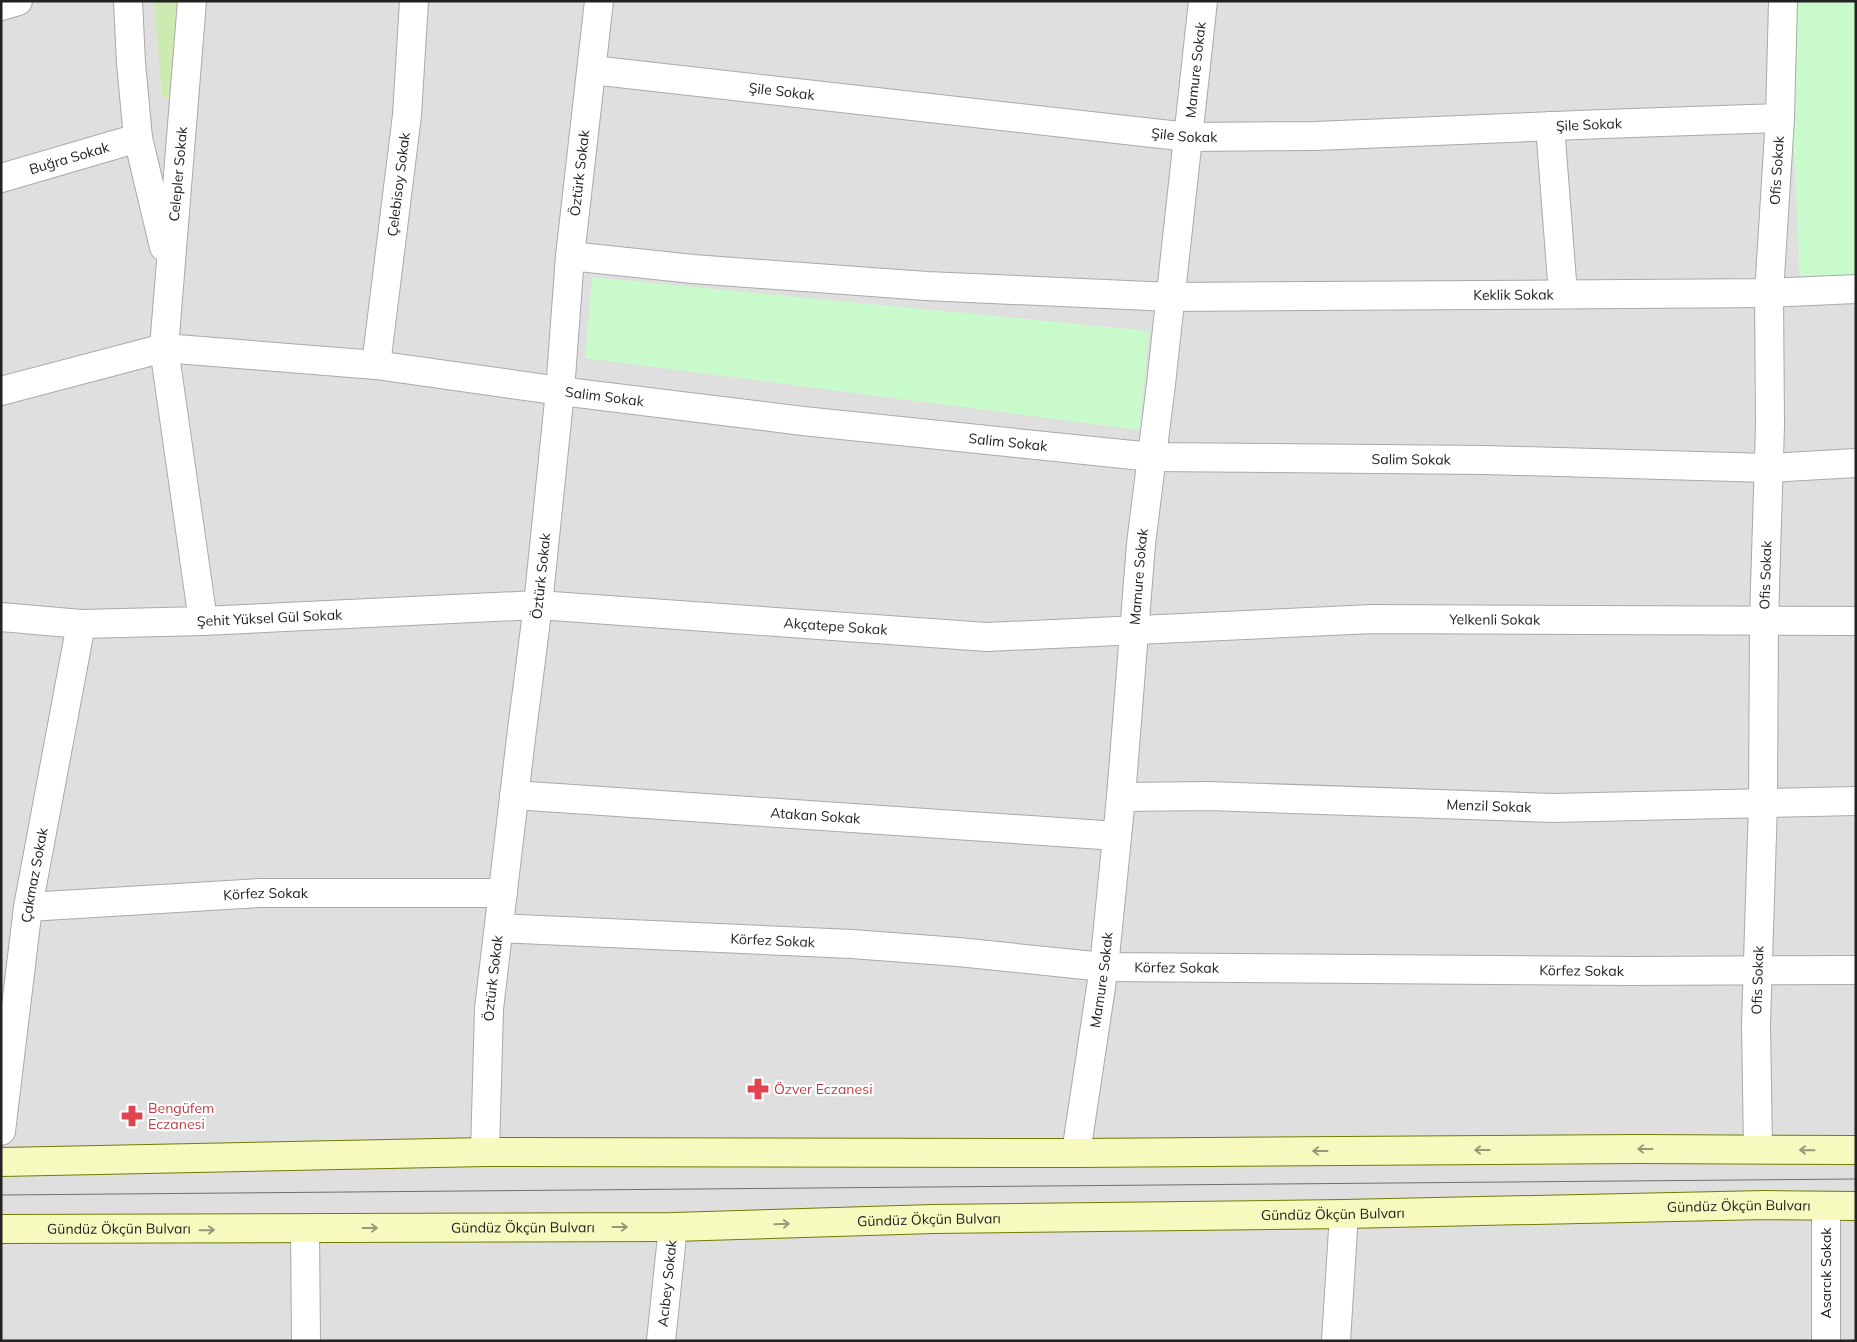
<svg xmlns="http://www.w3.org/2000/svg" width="1857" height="1342" viewBox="0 0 1857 1342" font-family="Mulish,sans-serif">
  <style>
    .residential { fill: #e0dfdf }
    .grass { fill: #cdebb0 }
    .park { fill: #c8facc }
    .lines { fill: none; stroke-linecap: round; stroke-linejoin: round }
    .street-casing { stroke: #a9a9a9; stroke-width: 30 }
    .secondary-casing { stroke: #707d05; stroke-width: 30 }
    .street { stroke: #fff; stroke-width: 28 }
    .secondary { stroke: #f7fabf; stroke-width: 28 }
    .tram { stroke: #707070; stroke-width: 1 }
    .oneway { stroke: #979978 }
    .labels { text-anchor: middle; stroke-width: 4.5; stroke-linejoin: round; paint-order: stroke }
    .street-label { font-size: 14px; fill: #222; stroke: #fff }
    .health-label { font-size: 14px; fill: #be3a42; stroke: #fff; text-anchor: start }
  </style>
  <rect width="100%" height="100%" fill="#f2efe9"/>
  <rect class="residential" x="1" y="1" width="1855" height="1340"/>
  <path class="grass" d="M154 1H179L173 97H162Z"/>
  <g class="park">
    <path d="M1787 1H1856V276L1800 280Z"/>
    <path d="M592 277 1149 331 1140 430 585 358Z"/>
  </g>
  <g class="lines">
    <g class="street-casing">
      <g id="street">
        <path d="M128 1 131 63 138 138 164 247"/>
        <path d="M192 1 164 348 203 621"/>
        <path d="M1 6 18 1"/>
        <path id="s1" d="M592 70 1188 137 1315 136 1603 124 1780 118"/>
        <path d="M1550 126 1563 294"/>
        <path id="s2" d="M1 178 138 138"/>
        <path id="s3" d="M570 256 693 269 926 286 1171 297 1769 293 1856 289"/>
        <path id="s4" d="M376 365 407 115 414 1"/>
        <path id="s5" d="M1 391 164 348 376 365 560 391 803 421 1152 457 1485 460 1768 468 1856 463"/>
        <path id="s6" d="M1 617 81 624 203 621 538 605 987 637 1373 619 1856 621"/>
        <path id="s7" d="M514 795 1117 836"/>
        <path id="s8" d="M1121 797 1209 796 1552 808 1856 801"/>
        <path id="s9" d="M28 907 259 893H503"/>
        <path id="s10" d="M499 928 852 944 958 952 1104 967 1631 971 1856 970"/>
        <path id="s11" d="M1 1131 28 907 81 624"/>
        <path id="s12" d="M1758 1149 1756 1024 1763 803 1764 620 1770 426 1769 293 1780 118 1783 1"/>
        <path id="s13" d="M485 1152 489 1009 521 738 538 605 560 391 570 256 599 1"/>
        <path id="s14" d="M1076 1153 1104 967 1121 797 1141 544 1161 384 1203 1"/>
        <path d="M1826 1206V1341"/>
        <path d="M305 1229 306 1341"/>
        <path id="s15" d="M661 1341 673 1227"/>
        <path d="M1336 1341 1344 1214"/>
      </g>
    </g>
    <g class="secondary-casing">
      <g id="secondary">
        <path d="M1 1162 485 1152 1076 1153 1639 1149 1856 1150"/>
        <path id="s16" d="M1 1229 673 1227 933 1219 1344 1214 1766 1205 1856 1206"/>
      </g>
    </g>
    <use href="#street" class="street"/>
    <use href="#secondary" class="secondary"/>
    <path class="tram" d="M1 1195 1856 1179"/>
  </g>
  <defs><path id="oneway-shaft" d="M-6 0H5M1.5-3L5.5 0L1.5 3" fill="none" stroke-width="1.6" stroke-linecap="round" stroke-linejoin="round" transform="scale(1.25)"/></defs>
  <g class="oneway">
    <use href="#oneway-shaft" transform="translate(1645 1149) rotate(180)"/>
    <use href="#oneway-shaft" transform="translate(1482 1150) rotate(180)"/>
    <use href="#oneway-shaft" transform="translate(1807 1150) rotate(-179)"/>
    <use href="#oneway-shaft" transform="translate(1320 1151) rotate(180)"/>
    <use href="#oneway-shaft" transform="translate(782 1224) rotate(-2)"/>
    <use href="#oneway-shaft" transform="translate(620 1227)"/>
    <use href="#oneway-shaft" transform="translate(370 1228)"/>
    <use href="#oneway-shaft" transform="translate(207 1230) rotate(-1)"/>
  </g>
  <defs>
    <g id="pharmacy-bare" transform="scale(1.725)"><path d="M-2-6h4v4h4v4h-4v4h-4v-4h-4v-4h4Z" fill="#e0444e" stroke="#fff" stroke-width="2.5" paint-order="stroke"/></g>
  </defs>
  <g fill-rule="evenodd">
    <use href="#pharmacy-bare" x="758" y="1089"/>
    <use href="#pharmacy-bare" x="132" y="1116"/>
  </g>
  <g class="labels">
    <g class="street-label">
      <text dy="5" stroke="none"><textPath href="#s14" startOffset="1090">Mamure Sokak</textPath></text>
      <text dy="5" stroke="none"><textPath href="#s1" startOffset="191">Şile Sokak</textPath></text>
      <text dy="5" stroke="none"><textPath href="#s1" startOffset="1001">Şile Sokak</textPath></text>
      <text dy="5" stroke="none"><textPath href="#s1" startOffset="596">Şile Sokak</textPath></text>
      <text dy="5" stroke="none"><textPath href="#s2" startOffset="71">Buğra Sokak</textPath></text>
      <text dy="5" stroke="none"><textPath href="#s12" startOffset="979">Ofis Sokak</textPath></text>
      <text transform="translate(178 174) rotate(-85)" y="5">Celepler Sokak</text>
      <text dy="5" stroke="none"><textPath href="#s13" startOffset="984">Öztürk Sokak</textPath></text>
      <text dy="5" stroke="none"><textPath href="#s4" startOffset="182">Çelebisoy Sokak</textPath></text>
      <text dy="5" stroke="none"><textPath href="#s3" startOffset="945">Keklik Sokak</textPath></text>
      <text dy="5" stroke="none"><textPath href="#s5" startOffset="612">Salim Sokak</textPath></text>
      <text dy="5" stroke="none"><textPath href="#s5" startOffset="1018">Salim Sokak</textPath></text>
      <text dy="5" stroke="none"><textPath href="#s5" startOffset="1422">Salim Sokak</textPath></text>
      <text dy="5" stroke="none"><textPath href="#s12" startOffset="574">Ofis Sokak</textPath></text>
      <text dy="5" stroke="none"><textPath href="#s13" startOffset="579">Öztürk Sokak</textPath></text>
      <text dy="5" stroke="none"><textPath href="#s14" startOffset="580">Mamure Sokak</textPath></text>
      <text dy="5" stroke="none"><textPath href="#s6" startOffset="269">Şehit Yüksel Gül Sokak</textPath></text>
      <text dy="5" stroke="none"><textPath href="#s6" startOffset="1496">Yelkenli Sokak</textPath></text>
      <text dy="5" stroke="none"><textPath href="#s6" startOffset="836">Akçatepe Sokak</textPath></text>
      <text dy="5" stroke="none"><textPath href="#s8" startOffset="368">Menzil Sokak</textPath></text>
      <text dy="5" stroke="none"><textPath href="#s7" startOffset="302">Atakan Sokak</textPath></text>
      <text dy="5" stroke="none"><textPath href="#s11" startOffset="258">Çakmaz Sokak</textPath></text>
      <text dy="5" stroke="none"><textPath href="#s9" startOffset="238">Körfez Sokak</textPath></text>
      <text dy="5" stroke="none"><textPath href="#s10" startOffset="274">Körfez Sokak</textPath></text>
      <text dy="5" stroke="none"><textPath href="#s10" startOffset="679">Körfez Sokak</textPath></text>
      <text dy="5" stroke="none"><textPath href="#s10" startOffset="1084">Körfez Sokak</textPath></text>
      <text dy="5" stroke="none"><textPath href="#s13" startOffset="174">Öztürk Sokak</textPath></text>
      <text dy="5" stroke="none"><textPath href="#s14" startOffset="175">Mamure Sokak</textPath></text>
      <text dy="5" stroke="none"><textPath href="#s12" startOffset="169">Ofis Sokak</textPath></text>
      <text dy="5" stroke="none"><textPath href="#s16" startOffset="1738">Gündüz Ökçün Bulvarı</textPath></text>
      <text dy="5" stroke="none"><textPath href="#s16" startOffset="1332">Gündüz Ökçün Bulvarı</textPath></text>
      <text dy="5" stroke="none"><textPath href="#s16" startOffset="928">Gündüz Ökçün Bulvarı</textPath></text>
      <text dy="5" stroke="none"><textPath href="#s16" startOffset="522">Gündüz Ökçün Bulvarı</textPath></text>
      <text dy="5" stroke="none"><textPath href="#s16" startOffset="118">Gündüz Ökçün Bulvarı</textPath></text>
      <text transform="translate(1826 1273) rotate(-90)" y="5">Asarcık Sokak</text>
      <text dy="5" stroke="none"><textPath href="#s15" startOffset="58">Acıbey Sokak</textPath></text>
    </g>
    <g class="health-label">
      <text x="774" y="1094">Özver Eczanesi</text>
      <text x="148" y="1113">Bengüfem<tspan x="148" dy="16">Eczanesi</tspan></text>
    </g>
  </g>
  <rect width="1857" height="1342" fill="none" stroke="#222222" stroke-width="5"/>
</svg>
